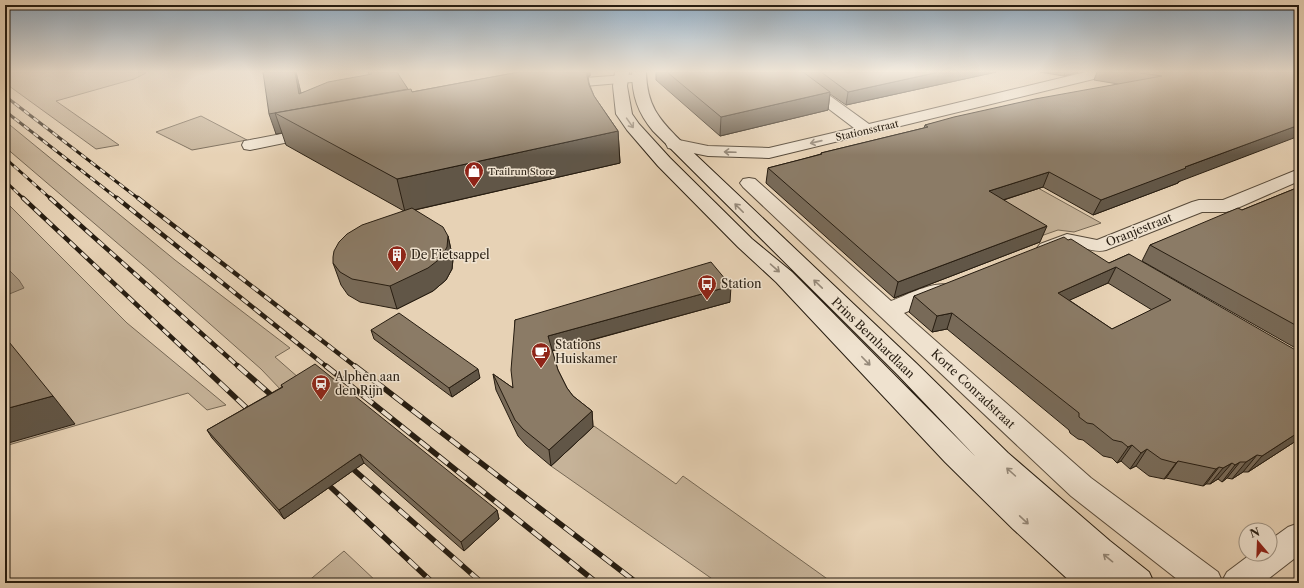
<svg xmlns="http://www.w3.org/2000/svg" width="1304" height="588" viewBox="0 0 1304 588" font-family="'Libre Caslon Text',serif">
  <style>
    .green { fill: #c6b399; stroke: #766855 }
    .water { fill: #a6947d; stroke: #736452 }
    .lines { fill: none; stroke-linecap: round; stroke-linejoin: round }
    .minor-casing { stroke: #574a3a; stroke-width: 2 }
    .secondary-casing { stroke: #271d11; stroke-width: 2 }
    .minor { fill: #efe2cf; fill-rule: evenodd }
    .secondary { fill: #efe2cf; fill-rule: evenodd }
    .rail-far2-casing { stroke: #271d11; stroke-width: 3 }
    .rail-far1-casing { stroke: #271d11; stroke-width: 4.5 }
    .rail-casing { stroke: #271d11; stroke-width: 5.5 }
    .rail-far2 { stroke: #efe2cf; stroke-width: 2; stroke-dasharray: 6; stroke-linecap: butt }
    .rail-far1 { stroke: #efe2cf; stroke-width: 3; stroke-dasharray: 8; stroke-linecap: butt }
    .rail { stroke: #efe2cf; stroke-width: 4; stroke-dasharray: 12; stroke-linecap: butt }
    .wall { fill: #786a58; stroke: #271d11; fill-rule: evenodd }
    .shaded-wall { fill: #615647; stroke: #271d11 }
    .building { fill: #8b7b66; stroke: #271d11; fill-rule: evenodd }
    .oneway { stroke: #95897a }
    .labels { text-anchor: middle; stroke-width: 3; stroke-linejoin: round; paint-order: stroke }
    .far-street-label { font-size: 10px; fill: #271d11; stroke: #efe2cf }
    .far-poi-label { font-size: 10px; fill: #271d11; stroke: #efe2cf; text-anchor: start }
    .street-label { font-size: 12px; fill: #271d11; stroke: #efe2cf }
    .poi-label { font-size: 12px; fill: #271d11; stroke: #efe2cf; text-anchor: start }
  </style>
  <rect width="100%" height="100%" fill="#e7d2b5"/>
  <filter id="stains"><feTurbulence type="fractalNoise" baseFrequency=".005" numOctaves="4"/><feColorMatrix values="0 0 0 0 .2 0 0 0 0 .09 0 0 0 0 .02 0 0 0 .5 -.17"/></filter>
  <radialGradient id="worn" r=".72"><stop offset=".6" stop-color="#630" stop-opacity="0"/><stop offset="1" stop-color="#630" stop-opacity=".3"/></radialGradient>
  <g class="green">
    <path d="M5 72H145L146 73 134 79 56 101 119 145 96 149 5 83Z"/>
    <path d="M201 116 247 140 192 150 156 132Z"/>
    <path d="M5 121 175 260 290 348 275 357 299 378 282 391 261 369 150 271 5 147Z"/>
    <path d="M1038 188 1101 223 1074 232 1058 230 1038 237 987 205Z"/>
    <path d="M5 201 127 323 226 405 207 410 188 393 5 446V294L7 295 19 280 5 266Z"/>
    <path d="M594 426 676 484 683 476 833 583H718L551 466Z"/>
    <path d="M344 551 378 583H306Z"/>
  </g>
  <path class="water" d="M5 266 19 280 24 288 7 295 5 294Z"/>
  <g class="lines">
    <g class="minor-casing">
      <g id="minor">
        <path d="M780 72H797L869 124 1086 72H1112L1110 75 769 158 708 156 668 148 666 144 668 140 674 139 708 146 769 148 854 128Z"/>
        <path d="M639 74 644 75 646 78 644 81 584 86 558 91 553 90 551 87 553 84 584 78Z"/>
        <path d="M312 128 318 130 320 133 318 136 250 150 244 149 242 145 244 141 250 140Z"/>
        <path d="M1299 169V181L1233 210 1226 212H1202L1106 250C1093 254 1080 244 1068 247 1057 249 1051 255 1040 252L1037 248 1040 244 1067 234 1097 240 1192 202 1199 200H1223Z"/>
        <path d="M749 178 755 179 891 301C907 295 933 281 949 285L952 290 949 295 904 313 1091 478 1218 572 1222 581 1227 572 1251 554H1270V540L1288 527 1299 523V555L1263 583H1182L1071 496 743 187 740 183 743 179Z"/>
      </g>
    </g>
    <g class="secondary-casing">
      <path id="secondary" d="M615 72H629L627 86 632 114 639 124 670 158 752 239 792 272 965 446 975 456 898 375 653 131C638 113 632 96 632 72H646C647 105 658 118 680 140L916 363 1008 453 1110 541 1149 572 1154 583H1114L1110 580 1111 583H1072L1013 529 945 462 776 282 738 247 658 166 627 130 616 114 613 86Z"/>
    </g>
    <use href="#minor" class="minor"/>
    <use href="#secondary" class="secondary"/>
    <g class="rail-far2-casing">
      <g id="rail-far2">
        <path d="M5 96 139 199"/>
        <path d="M5 111 118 199"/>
        <path d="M5 158 51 199"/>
        <path d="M5 181 24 199"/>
      </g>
    </g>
    <g class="rail-far1-casing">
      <g id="rail-far1">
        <path d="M23 198 203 367"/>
        <path d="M50 198 239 367"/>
        <path d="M117 198 327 367"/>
        <path d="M138 198 356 367"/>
      </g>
    </g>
    <g class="rail-casing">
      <g id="rail">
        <path d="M202 366 254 415"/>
        <path d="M238 366 278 401"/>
        <path d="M326 366 597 583"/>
        <path d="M355 366 637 583"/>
        <path d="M345 462 482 583"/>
        <path d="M321 478 433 583"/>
      </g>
    </g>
    <use href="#rail-far2" class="rail-far2"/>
    <use href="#rail-far1" class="rail-far1"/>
    <use href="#rail" class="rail"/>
  </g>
  <g class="wall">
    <path d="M263 72H296L301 93 369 75 368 72H397L400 77 408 90 412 92 519 72H590V76H588L589 83 594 96 618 131 620 163 415 210 448 236 453 259 452 269 446 280 433 291 397 309 360 302 348 295 341 285 333 263 404 211 286 145 282 133 276 134Z"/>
    <path d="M656 72H996L846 105 830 94 828 110 720 136 656 80Z"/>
    <path d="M1040 72H1078L1064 76Z"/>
    <path d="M1097 72H1299L1178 183 1093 215 1043 187 1004 200 1040 242 894 298 766 183 768 168 803 159 821 154V153L924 128 925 125 1118 84 1094 80Z"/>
    <path d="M1299 187V350L1142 261 1150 245 1242 210Z"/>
    <path d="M1129 254 1299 439 1248 472H1243L1232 479 1227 478 1222 482 1218 479 1210 484H1206L1203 486 1166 478 1164 479 1149 476 1136 466 1130 469 1121 461 1117 463 1112 458 1103 456 1083 440 1078 439 1070 433 1069 430 947 329 932 332 909 312 914 296 1109 263ZM1108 283 1152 310 1112 329 1069 300Z"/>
    <path d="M730 302 552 351 558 370 567 388 573 396 592 411 593 427 551 466 526 445 518 436 496 390 493 374 513 388 515 320Z"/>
    <path d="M371 330 480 378 452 397 374 339Z"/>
    <path d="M281 385 497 510 499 519 464 551 364 463 284 519 212 438 207 430 282 387Z"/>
  </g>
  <g class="shaded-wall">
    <path d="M295 72H296L304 108 275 113 282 133 276 134 269 114 299 94Z"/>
    <path d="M566 72H590V76H588L589 87Z"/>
    <path d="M939 72H996L846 105 848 92Z"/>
    <path d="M1065 72H1078L1064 76Z"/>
    <path d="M830 92 828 110 720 136 721 117Z"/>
    <path d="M1299 125V136L1178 182V183L1093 215 1101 200 1185 167Z"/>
    <path d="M618 131 620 163 405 212 397 179Z"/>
    <path d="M1049 172 1043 187 984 206 989 191Z"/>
    <path d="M1047 226 1040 242 894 298 898 282Z"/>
    <path d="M448 236 453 259 452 269 446 280 433 291 397 309 390 286Z"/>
    <path d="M1116 267 1108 283 1050 309 1058 293Z"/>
    <path d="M731 286 730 302 550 351 548 336Z"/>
    <path d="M952 313 947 329 932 332 937 316Z"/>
    <path d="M478 369 480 378 452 397 449 388Z"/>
    <path d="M53 396 75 424 5 444V409Z"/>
    <path d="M592 411 593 427 551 466 549 450Z"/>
    <path d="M1299 432V439L1248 472 1262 456Z"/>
    <path d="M1132 445 1121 461 1117 463 1128 447Z"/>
    <path d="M1147 449 1136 466 1130 469 1141 453Z"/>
    <path d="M360 454 364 463 284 519 279 510Z"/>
    <path d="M1257 455 1243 472 1232 479 1246 462Z"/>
    <path d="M1178 461 1166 478 1164 479 1176 463Z"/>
    <path d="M1240 462 1227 478 1222 482 1235 465Z"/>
    <path d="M1232 463 1218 479 1210 484 1223 468Z"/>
    <path d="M1219 467 1206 484 1203 486 1216 469Z"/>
    <path d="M497 510 499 519 464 551 461 542Z"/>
  </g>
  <g class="building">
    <path d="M263 72H295L299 94 328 82 372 74 371 72H397L400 77 408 89 269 114Z"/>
    <path d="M519 72H587V76L589 85 594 96 618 131 397 179 275 113 411 89 412 92Z"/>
    <path d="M667 72H803L830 92 721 117Z"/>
    <path d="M821 72H939L848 92Z"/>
    <path d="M1134 72H1299V125L1185 167 1186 168 1101 200 1049 172 989 191 1047 226 898 282 768 168 803 159 822 154 821 153 928 127 925 125 954 117 1035 99 1162 76Z"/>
    <path d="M1299 187V327L1150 245 1238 208 1242 210Z"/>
    <path d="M412 208 443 227 448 236 447 247 441 258 428 268 390 286 352 279 340 272 333 263V257L334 251 339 242 347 234 362 225Z"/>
    <path d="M1064 237 1068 240 1071 239 1109 263 1129 254 1299 352V432L1262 456 1257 455 1246 462H1240L1235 465 1232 463 1223 468 1219 467 1216 469 1178 461 1176 463 1161 459 1147 449 1141 453 1132 445 1128 447 1122 442 1113 440 1093 424 1087 423 1079 417V413L952 313 937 316 914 296ZM1116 267 1171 300 1112 329 1058 293Z"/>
    <path d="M711 262 731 286 548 336 558 370 567 388 573 396 592 411 549 450 523 429 515 420 493 374 513 388 511 370 515 320Z"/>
    <path d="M399 313 478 369 449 388 371 330Z"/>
    <path d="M5 337 53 396 5 409Z"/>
    <path d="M315 364 497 510 461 542 360 454 279 510 207 430 283 387 281 385Z"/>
  </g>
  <defs><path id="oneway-shaft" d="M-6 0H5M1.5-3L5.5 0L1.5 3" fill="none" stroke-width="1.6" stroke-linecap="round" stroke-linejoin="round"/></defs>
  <g class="oneway">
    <use href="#oneway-shaft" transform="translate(630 123) rotate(55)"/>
    <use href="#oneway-shaft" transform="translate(816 142) rotate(167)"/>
    <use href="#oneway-shaft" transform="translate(730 152) rotate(-178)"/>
    <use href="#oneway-shaft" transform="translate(739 208) rotate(-135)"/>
    <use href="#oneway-shaft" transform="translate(775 268) rotate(41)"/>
    <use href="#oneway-shaft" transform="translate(818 284) rotate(-136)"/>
    <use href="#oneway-shaft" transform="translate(866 361) rotate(46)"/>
    <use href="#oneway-shaft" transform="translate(1011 472) rotate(-138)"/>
    <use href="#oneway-shaft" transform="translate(1024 520) rotate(43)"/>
    <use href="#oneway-shaft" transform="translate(1108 558) rotate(-141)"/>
  </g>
  <linearGradient id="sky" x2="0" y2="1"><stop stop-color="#8da7bd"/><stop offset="0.46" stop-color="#f4ebde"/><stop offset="1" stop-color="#f4ebde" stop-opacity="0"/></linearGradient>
  <rect width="1304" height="155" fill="url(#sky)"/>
  <defs>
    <g id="shop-pin" transform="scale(1)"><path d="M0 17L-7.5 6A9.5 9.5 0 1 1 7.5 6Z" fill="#8f2418" stroke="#efe2cf"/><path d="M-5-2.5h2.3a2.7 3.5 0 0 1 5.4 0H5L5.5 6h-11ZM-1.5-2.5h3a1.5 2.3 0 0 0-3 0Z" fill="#fff"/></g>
    <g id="building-pin" transform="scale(1)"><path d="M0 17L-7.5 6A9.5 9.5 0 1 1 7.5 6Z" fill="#8f2418" stroke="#efe2cf"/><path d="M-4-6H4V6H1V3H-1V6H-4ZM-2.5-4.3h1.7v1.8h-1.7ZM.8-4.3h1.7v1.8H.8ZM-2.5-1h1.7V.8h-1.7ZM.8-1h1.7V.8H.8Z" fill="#fff"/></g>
    <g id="bus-pin" transform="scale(1)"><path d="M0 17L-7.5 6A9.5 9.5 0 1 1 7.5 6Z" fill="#8f2418" stroke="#efe2cf"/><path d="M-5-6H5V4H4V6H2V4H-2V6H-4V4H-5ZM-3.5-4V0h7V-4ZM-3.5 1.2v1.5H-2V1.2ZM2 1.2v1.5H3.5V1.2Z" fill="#fff"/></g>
    <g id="cafe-pin" transform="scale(1)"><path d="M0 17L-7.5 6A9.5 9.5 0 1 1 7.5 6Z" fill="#8f2418" stroke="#efe2cf"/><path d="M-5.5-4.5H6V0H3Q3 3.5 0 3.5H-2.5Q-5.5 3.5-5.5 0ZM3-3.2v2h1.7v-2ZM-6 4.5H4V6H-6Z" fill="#fff"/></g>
    <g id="station-pin" transform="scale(1)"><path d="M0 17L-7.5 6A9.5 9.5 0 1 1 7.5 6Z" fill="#8f2418" stroke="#efe2cf"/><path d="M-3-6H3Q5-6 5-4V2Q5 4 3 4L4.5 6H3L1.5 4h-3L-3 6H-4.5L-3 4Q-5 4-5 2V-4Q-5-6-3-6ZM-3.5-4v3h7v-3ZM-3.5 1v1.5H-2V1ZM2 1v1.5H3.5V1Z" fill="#fff"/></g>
  </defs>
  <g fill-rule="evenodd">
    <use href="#shop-pin" x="474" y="171"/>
    <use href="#building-pin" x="397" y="255"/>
    <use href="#bus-pin" x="707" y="284"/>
    <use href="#cafe-pin" x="541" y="352"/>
    <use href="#station-pin" x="321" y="384"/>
  </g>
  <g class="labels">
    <g class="far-street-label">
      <text transform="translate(867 130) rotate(-13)" y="4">Stationsstraat</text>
    </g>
    <g class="far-poi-label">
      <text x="488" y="175">Trailrun Store</text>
    </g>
    <g class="street-label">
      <text transform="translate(1139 230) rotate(-22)" y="4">Oranjestraat</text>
      <text transform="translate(873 338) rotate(44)" y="4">Prins Bernhardlaan</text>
      <text transform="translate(973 389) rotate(43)" y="4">Korte Conradstraat</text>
    </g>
    <g class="poi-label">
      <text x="411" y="259">De Fietsappel</text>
      <text x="721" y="288">Station</text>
      <text x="555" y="349">Stations<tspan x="555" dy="14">Huiskamer</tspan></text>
      <text x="335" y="381">Alphen aan<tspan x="335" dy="14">den Rijn</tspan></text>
    </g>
  </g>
  <rect width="1304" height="588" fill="none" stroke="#e7d2b5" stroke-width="20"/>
  <rect x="6" y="6" width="1292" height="576" fill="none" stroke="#271d11" stroke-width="2"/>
  <rect x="10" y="10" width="1284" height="568" fill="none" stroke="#271d11"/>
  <g transform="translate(1258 542) rotate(341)"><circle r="19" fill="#efe2cf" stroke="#9f9383"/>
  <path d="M0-3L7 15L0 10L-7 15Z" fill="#8f2418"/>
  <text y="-6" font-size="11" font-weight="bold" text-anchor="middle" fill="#271d11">N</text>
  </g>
  <rect width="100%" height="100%" filter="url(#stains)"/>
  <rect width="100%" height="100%" fill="url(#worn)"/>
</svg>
